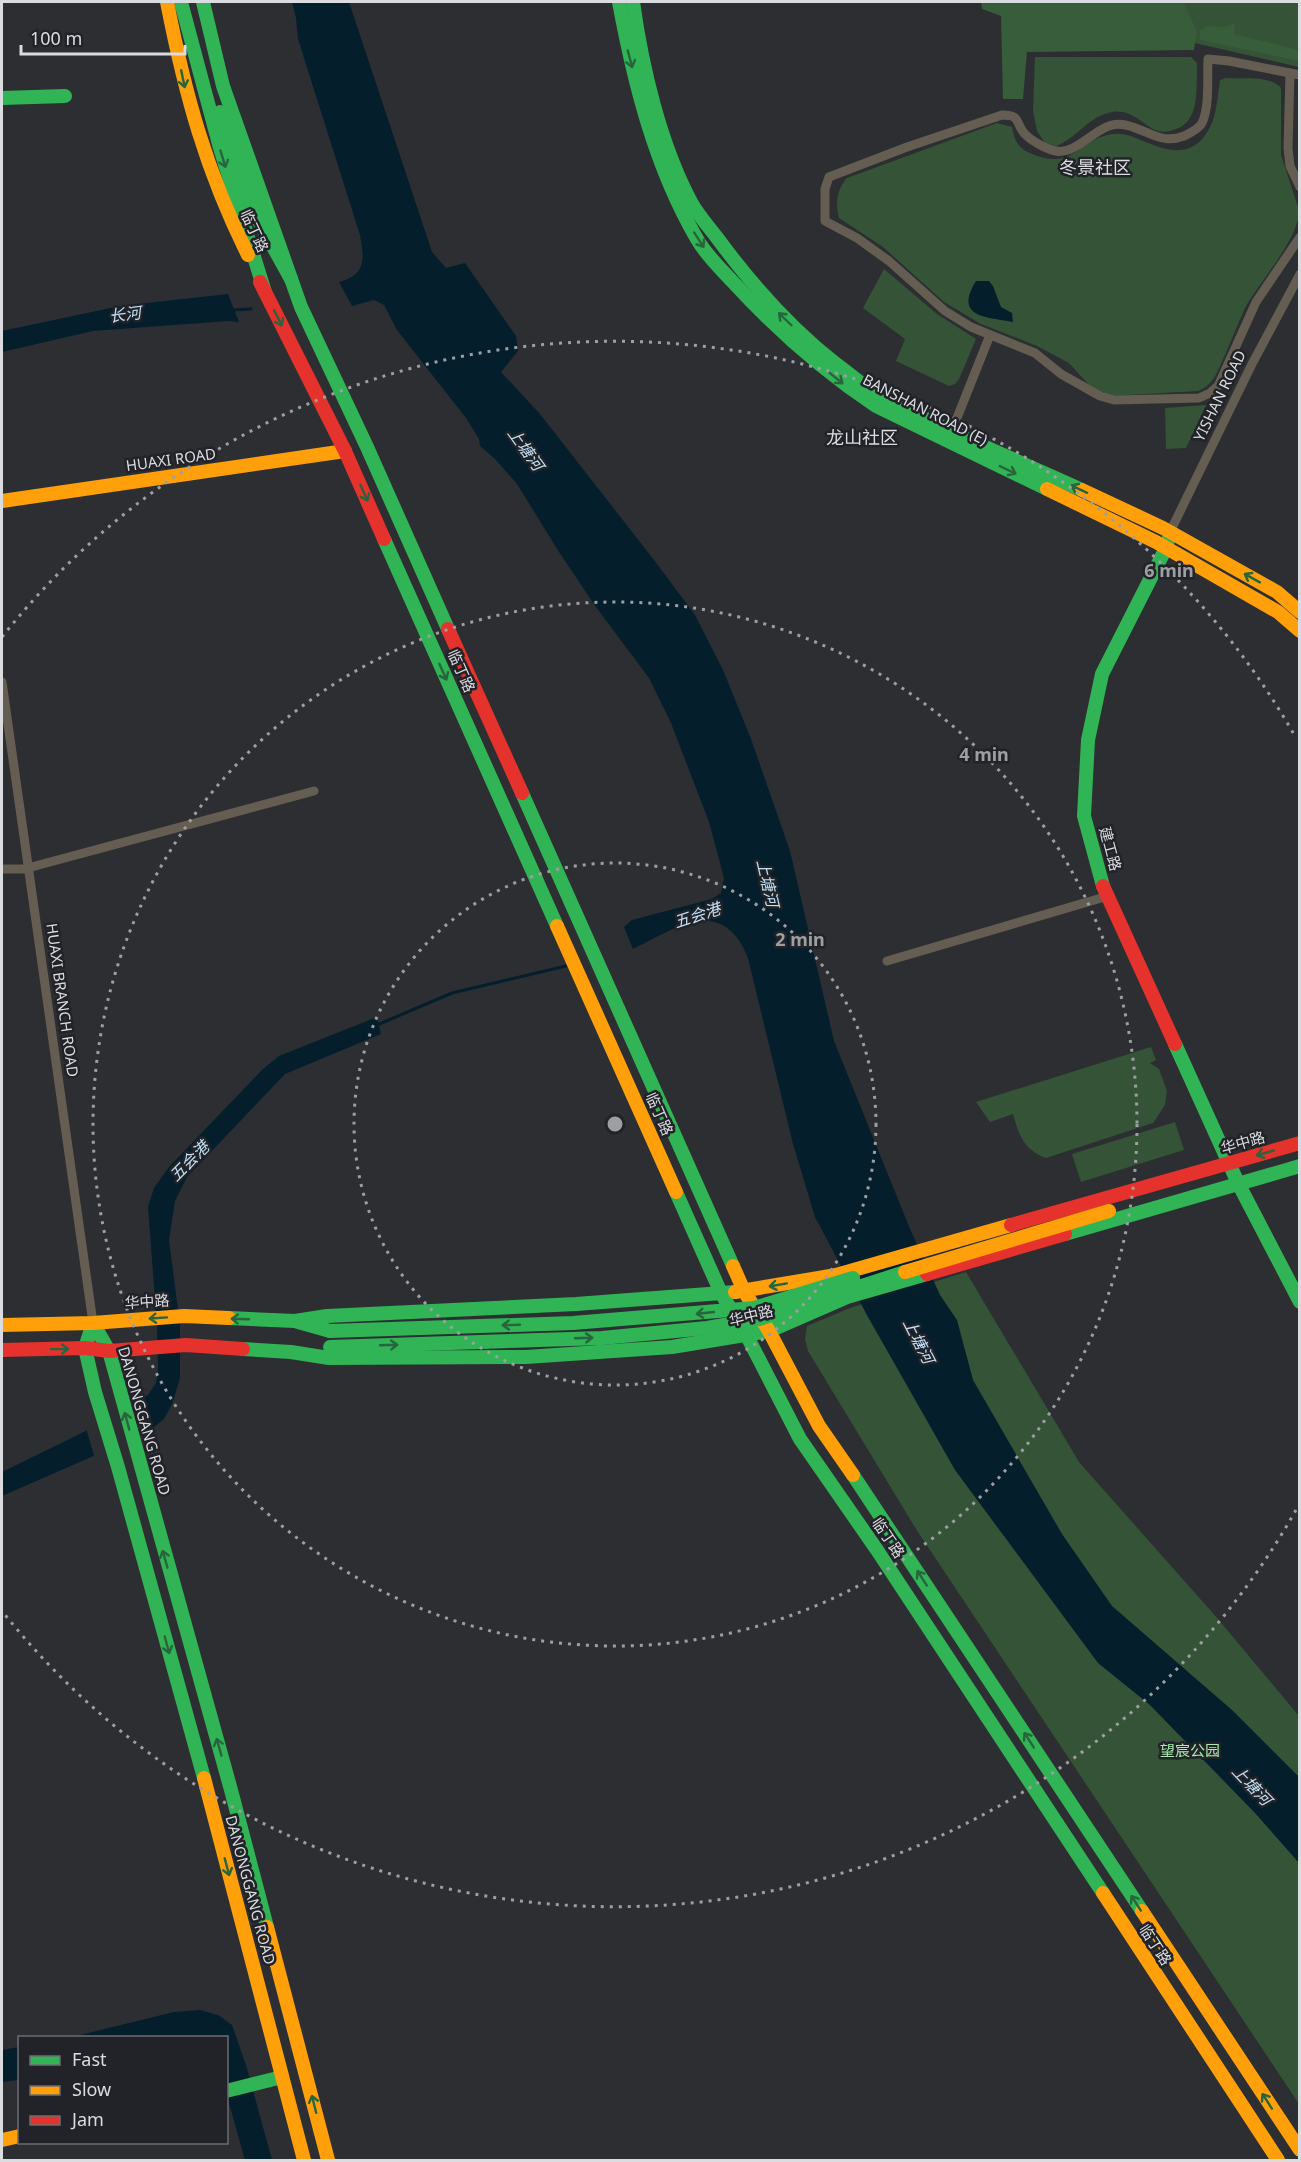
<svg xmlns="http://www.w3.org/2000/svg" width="1301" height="2162" viewBox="0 0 1301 2162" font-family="'Noto Sans','Noto Sans SC',sans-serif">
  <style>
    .green { fill: #355337 }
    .forest { fill: #375d3b }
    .water { fill: #041e2c }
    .pier { fill: #2c2e31 }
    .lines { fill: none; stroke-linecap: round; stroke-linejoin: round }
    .stream { stroke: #041e2c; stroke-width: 3 }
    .street { stroke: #645d51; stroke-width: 9 }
    .fast { stroke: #30b455; stroke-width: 14 }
    .slow { stroke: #ff9f0a; stroke-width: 14 }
    .jam { stroke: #e5322d; stroke-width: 14 }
    .fast-bridge { stroke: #30b455; stroke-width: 14 }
    .slow-bridge { stroke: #ff9f0a; stroke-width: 14 }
    .oneway { stroke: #28643c }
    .ring { fill: none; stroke: #9e9fa2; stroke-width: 3; stroke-dasharray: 3 6 }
    .labels { text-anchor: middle; stroke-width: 5; stroke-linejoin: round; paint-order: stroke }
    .street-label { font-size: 15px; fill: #dbdcdf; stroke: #212328 }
    .park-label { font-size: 15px; fill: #a7ebac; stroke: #212328 }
    .water-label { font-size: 16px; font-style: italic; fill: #c1e0f5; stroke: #212328 }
    .quarter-label { font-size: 18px; fill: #dbdcdf; stroke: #212328 }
    .centre { fill: #9e9fa2; stroke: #212328; stroke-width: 3 }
    .ring-label { font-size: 18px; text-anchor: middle; font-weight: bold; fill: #9e9fa2; stroke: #212328; stroke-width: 5; stroke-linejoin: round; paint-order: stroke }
  </style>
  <rect width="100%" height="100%" fill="#2c2e31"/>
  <g class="green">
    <path d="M1016 2H1299V67Z"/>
    <path d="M1035 57H1191L1197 63C1196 85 1201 121 1176 129 1168 132 1161 133 1153 129 1139 121 1130 109 1112 112 1089 116 1079 136 1057 146L1045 143 1037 131 1033 111Z"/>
    <path d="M1226 78C1242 79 1270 75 1281 88V155L1299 210C1300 238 1259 282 1245 308 1238 323 1232 339 1225 355 1218 370 1214 385 1198 391L1110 396 1090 386 1069 363 1037 346 981 324 944 302 883 247 839 218C835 203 837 189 847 178L997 123 1012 127C1014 141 1019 149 1032 154 1074 171 1077 140 1112 134 1126 132 1138 139 1151 144 1179 156 1201 152 1213 120 1217 108 1218 93 1220 80Z"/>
    <path d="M884 269 937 314 976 339 959 379 955 384 949 386 896 361 905 339 863 308Z"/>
    <path d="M1206 405 1186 448 1166 449 1165 408Z"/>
    <path d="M1151 1047 1156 1060 1150 1063 1159 1069 1167 1091 1165 1105 1153 1123 1046 1158C1024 1150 1019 1135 1013 1114L990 1122 976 1102Z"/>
    <path d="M1175 1122 1184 1150 1081 1182 1072 1154Z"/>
    <path d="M966 1272 1079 1462 1218 1619 1299 1716V2104L916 1529 808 1351 805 1339 807 1326 850 1308Z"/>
  </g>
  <g class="forest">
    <path d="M981 2H1183L1197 31 1194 50 1027 52 1023 99H1003L1001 16 982 9Z"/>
    <path d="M1236 23 1234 34 1299 50V61L1200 40V31L1206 26 1224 27Z"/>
  </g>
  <g class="water">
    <path d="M292 2H349L432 252 446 268 465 263 516 336 518 351 501 372 540 414 654 560 695 615 723 670 751 739 790 851 834 1041 910 1229 940 1295 957 1320 973 1380 1062 1534 1112 1606 1232 1710 1299 1777V1863L1255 1813 1150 1705 1098 1663 955 1470 868 1317 815 1217 793 1144 748 958C723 895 677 927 633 949L624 927 632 920 712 899 721 893 724 878 709 822 671 723 649 678 596 607 559 552 517 484 495 459 480 446 479 439 466 418 397 330 384 305 374 300 352 306 339 282C367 275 364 258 360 235L298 39 296 18Z"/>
    <path d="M976 281H989L993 286 1001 307 1012 313 1013 322C988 317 953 318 976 281Z"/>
    <path d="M228 294 239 322 228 321 93 331 2 352V331L120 306Z"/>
    <path d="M377 1017 381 1034 285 1074 187 1177 175 1201 169 1240 180 1325V1378L172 1404 164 1419 146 1433 2 1496V1472L96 1426 148 1395 156 1383 158 1368 157 1325 148 1207 154 1188 169 1167 263 1069 279 1056Z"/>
    <path d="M200 2010 218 2015 232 2025 246 2065 272 2160H245L227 2096 226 2038H68L174 2012Z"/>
    <path d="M19 2047V2080L2 2082V2050Z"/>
  </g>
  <path class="pier" d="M143 1395 154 1432 95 1459 86 1428Z"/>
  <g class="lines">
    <g class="stream">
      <path d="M232 310 251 309"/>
      <path d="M377 1025 452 993 566 966"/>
    </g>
    <g class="street">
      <path d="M1290 73 1288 148 1290 166 1300 187"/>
      <path d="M1300 75 1229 61 1208 59C1207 76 1210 107 1202 123 1199 129 1190 133 1184 136 1171 141 1161 139 1148 133 1136 128 1122 121 1109 126 1093 131 1074 155 1056 151 1046 149 1031 141 1024 133 1015 122 1021 115 1002 115L907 147 829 177 825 189V221L857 238 889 261 945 311 971 327 1035 353 1061 374 1100 396 1114 400 1199 398 1210 393 1218 386 1256 302 1300 237"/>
      <path d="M951 433 990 335"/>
      <path d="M1170 532 1252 364 1300 274"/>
      <path d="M2 682 93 1323"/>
      <path d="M2 869H24L314 791"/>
      <path d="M887 961 1108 896"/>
    </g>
    <g class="fast">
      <path d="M181 2 220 148 265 292"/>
      <path d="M203 2 223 86 301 307 367 447 448 629"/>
      <path d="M619 2C634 83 655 167 697 239 706 255 720 268 732 281 776 329 822 370 876 406L1047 489"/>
      <path d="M633 2C642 67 660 144 691 202 698 215 709 227 718 239 752 285 790 328 836 364 846 371 855 379 865 386 933 427 1010 457 1082 490"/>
      <path d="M2 98 65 96"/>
      <path d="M220 112 255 214 291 279"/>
      <path d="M384 539 557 926"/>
      <path d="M522 793 733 1266"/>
      <path d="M1103 886 1084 816 1088 740 1102 674 1166 548 1168 540"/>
      <path d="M1175 1044 1238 1183 1300 1302"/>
      <path d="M676 1192 721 1293 747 1336 800 1439 877 1550 1103 1893"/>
      <path d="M1065 1234 1300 1166"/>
      <path d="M229 1318 295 1321 327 1316 576 1304 735 1292"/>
      <path d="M298 1322 330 1331"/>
      <path d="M93 1323 109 1351 231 1790 267 1927"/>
      <path d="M93 1323 85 1348 95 1392 118 1467 204 1778"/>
      <path d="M243 1349 291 1352 329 1358 526 1357 672 1347 769 1331 847 1297 927 1274"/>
      <path d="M853 1475 1142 1911"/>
      <path d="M226 2091 282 2077"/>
    </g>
    <g class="slow">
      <path d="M167 2C185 94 206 171 248 255"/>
      <path d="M1047 489 1156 542 1278 612 1300 631"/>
      <path d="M1082 490 1163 528 1277 592 1300 612"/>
      <path d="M2 501 345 451"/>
      <path d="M557 926 676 1192"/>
      <path d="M733 1266 744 1291 769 1331 819 1426 853 1475"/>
      <path d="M735 1292 836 1275 1011 1225"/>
      <path d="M2 1325 93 1323 184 1316 229 1318"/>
      <path d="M204 1778 304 2160"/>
      <path d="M1103 1893 1278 2160"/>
      <path d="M1142 1911 1300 2150"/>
      <path d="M267 1927 328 2160"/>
      <path d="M2 2140 20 2136"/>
    </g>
    <g class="jam">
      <path d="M260 282 345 451 384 539"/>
      <path d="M448 629 522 793"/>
      <path d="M1103 886 1175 1044"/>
      <path d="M1011 1225 1300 1143"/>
      <path d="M927 1274 1065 1234"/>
      <path d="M2 1350 85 1348 109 1351 186 1345 243 1349"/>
    </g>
    <g class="fast-bridge">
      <path d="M330 1331 573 1323 754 1308 853 1278"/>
      <path d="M330 1347 602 1338 707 1328 759 1319 905 1272"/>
    </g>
    <path class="slow-bridge" d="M905 1272 1109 1211"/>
  </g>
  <defs><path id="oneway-shaft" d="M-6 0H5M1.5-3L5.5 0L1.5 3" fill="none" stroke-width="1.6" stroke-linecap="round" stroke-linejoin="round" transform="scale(1.5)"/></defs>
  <g class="oneway">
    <use href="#oneway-shaft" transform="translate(630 59) rotate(75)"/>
    <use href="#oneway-shaft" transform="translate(183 79) rotate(78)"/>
    <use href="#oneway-shaft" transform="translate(223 159) rotate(73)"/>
    <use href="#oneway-shaft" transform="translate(699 240) rotate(57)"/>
    <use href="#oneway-shaft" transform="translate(278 318) rotate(63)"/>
    <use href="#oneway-shaft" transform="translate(785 319) rotate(-136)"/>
    <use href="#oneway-shaft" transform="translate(836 378) rotate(39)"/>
    <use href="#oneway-shaft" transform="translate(1008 470) rotate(26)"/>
    <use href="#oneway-shaft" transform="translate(1079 489) rotate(-155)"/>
    <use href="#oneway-shaft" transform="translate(364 493) rotate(66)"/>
    <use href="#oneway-shaft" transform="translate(1252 578) rotate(-151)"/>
    <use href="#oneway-shaft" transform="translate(443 672) rotate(66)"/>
    <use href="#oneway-shaft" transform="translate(1265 1153) rotate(164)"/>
    <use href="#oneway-shaft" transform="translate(778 1285) rotate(170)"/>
    <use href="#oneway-shaft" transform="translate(705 1313) rotate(174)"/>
    <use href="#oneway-shaft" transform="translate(158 1318) rotate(176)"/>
    <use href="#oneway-shaft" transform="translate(240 1319) rotate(-178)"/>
    <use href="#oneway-shaft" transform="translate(511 1325) rotate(178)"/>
    <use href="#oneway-shaft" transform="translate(584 1338) rotate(-2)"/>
    <use href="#oneway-shaft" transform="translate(389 1345) rotate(-2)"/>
    <use href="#oneway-shaft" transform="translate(60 1349) rotate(-1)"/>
    <use href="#oneway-shaft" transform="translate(127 1421) rotate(-105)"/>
    <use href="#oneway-shaft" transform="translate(165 1559) rotate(-106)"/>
    <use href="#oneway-shaft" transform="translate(922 1578) rotate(-123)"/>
    <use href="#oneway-shaft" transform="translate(167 1645) rotate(75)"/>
    <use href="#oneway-shaft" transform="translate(1029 1740) rotate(-123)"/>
    <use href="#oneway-shaft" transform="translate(219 1747) rotate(-106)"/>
    <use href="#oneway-shaft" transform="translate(227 1867) rotate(75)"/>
    <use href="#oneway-shaft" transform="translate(1136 1903) rotate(-123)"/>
    <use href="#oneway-shaft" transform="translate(1267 2101) rotate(-123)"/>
    <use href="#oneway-shaft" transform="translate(314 2104) rotate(-104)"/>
  </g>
  <g class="ring">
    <circle cx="615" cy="1124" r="261"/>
    <circle cx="615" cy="1124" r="522"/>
    <path d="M1296 1510A783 783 0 0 1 2 1611M2 637A783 783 0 0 1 1296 738"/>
  </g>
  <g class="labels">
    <g class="street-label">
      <text transform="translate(254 231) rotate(65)" y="5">临丁路</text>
      <text transform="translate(1220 396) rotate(-64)" y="5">YISHAN ROAD</text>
      <text transform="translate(925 410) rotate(27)" y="5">BANSHAN ROAD (E)</text>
      <text transform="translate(171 460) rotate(-8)" y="5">HUAXI ROAD</text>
      <text transform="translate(461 671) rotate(66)" y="5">临丁路</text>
      <text transform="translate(1110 849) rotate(75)" y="5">建工路</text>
      <text transform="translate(62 1000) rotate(82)" y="5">HUAXI BRANCH ROAD</text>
      <text transform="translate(659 1114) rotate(66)" y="5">临丁路</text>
      <text transform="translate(1243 1143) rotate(-16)" y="5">华中路</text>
      <text transform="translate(147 1302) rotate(-4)" y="5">华中路</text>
      <text transform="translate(751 1316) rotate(-14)" y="5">华中路</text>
      <text transform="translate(144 1421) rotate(74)" y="5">DANONGGANG ROAD</text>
      <text transform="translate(888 1538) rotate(56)" y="5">临丁路</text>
      <text transform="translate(250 1890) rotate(75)" y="5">DANONGGANG ROAD</text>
      <text transform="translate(1155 1945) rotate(57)" y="5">临丁路</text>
    </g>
    <g class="park-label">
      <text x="1190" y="1756">望宸公园</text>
    </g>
    <g class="water-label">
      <text transform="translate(125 314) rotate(-7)" y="6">长河</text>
      <text transform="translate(526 449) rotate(54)" y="6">上塘河</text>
      <text transform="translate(768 883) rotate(77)" y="6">上塘河</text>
      <text transform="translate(697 915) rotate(-18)" y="6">五会港</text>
      <text transform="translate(189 1161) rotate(-45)" y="6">五会港</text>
      <text transform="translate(919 1341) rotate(63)" y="6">上塘河</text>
      <text transform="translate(1252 1785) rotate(46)" y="6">上塘河</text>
    </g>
    <g class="quarter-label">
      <text x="1095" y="174">冬景社区</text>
      <text x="862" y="444">龙山社区</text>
    </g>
  </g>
  <circle cx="615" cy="1124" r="9" class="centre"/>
  <g class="ring-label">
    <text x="1169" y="577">6 min</text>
    <text x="984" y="761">4 min</text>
    <text x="800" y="946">2 min</text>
  </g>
  <rect width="1301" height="2162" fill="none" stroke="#dbdcdf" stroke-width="6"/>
  <rect x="18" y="2036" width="210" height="108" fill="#212328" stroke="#6b6d71" stroke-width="1.5"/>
  <rect x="30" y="2056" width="30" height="9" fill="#30b455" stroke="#6b6d71" stroke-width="1.5"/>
  <text x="72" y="2066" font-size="18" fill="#dbdcdf">Fast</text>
  <rect x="30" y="2086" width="30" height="9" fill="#ff9f0a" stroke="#6b6d71" stroke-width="1.5"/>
  <text x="72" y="2096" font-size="18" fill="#dbdcdf">Slow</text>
  <rect x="30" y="2116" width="30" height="9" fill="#e5322d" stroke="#6b6d71" stroke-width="1.5"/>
  <text x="72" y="2126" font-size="18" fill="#dbdcdf">Jam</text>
  <path d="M21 45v9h164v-9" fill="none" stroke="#dbdcdf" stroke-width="3"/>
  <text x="30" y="45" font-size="18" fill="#dbdcdf" stroke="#212328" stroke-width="4.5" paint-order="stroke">100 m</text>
</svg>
